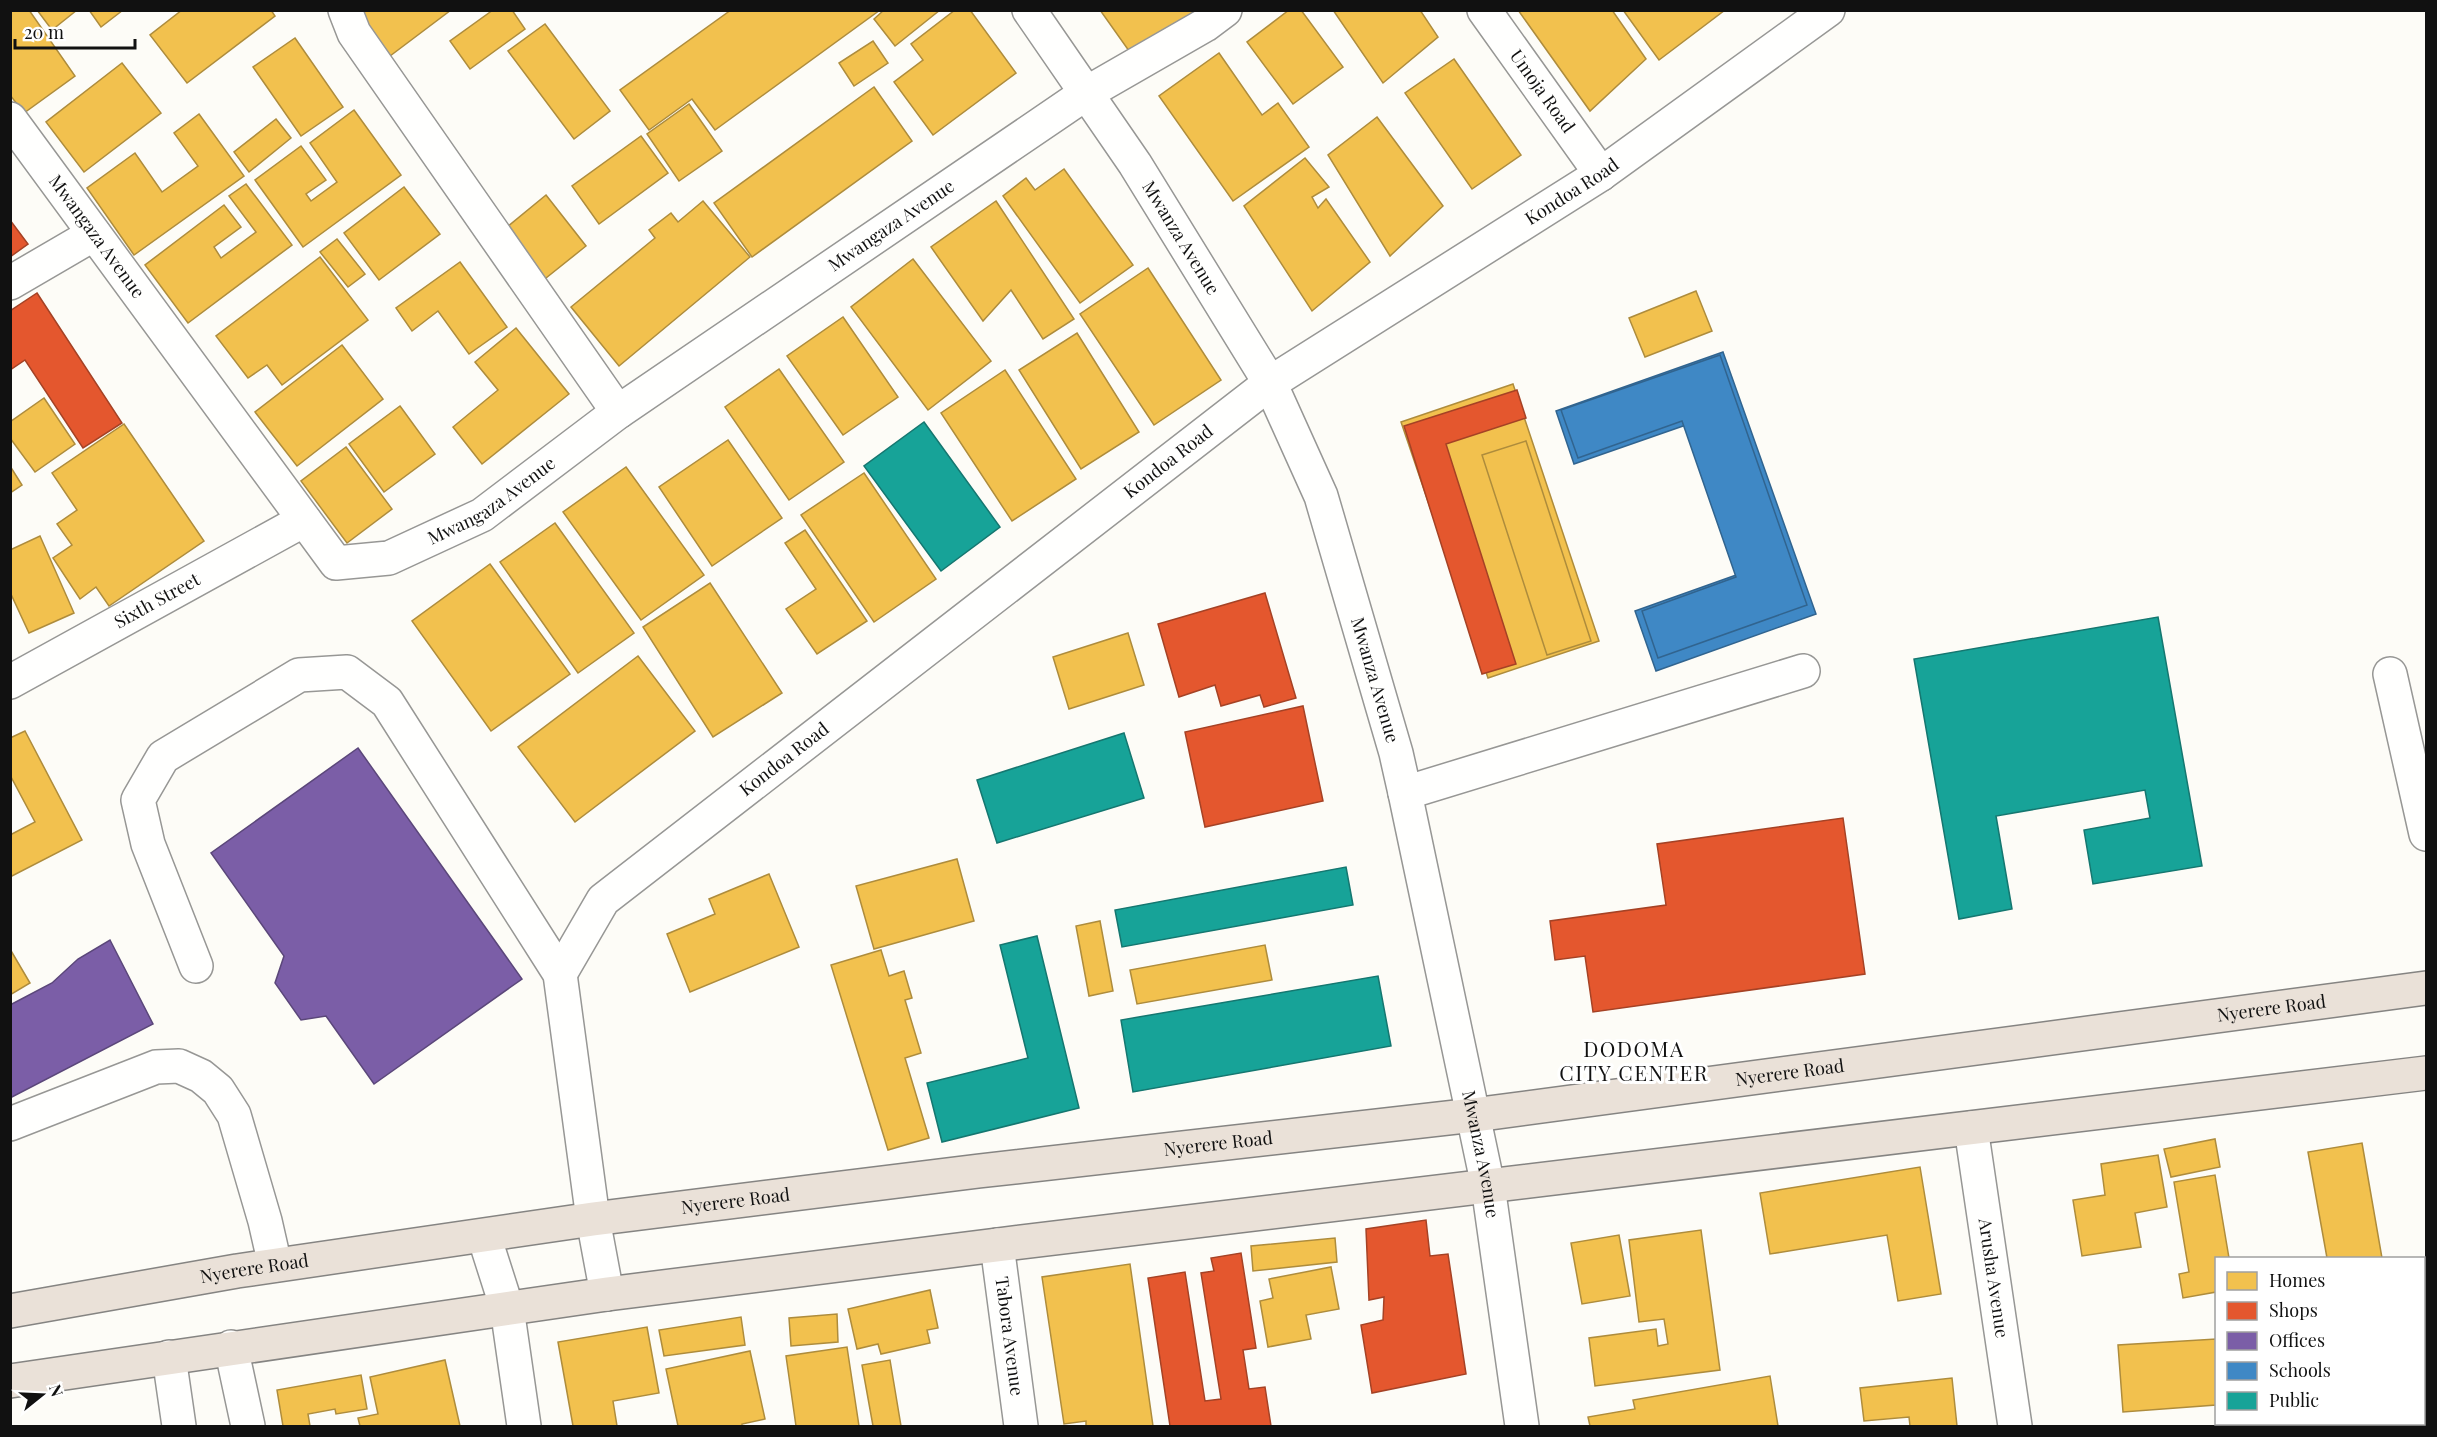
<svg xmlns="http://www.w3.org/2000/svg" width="2437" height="1437" viewBox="0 0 2437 1437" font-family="'Playfair Display',serif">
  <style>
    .homes { fill: #f2c14e; stroke: #ae8c3c; stroke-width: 1.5 }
    .shops { fill: #e4572e; stroke: #a54225; stroke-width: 1.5 }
    .offices { fill: #7b5ea7; stroke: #5b477a; stroke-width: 1.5 }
    .schools { fill: #3f88c5; stroke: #31648f; stroke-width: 1.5 }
    .public { fill: #17a398; stroke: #157770; stroke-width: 1.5 }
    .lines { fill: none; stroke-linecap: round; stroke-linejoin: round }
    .minor-casing { stroke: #979795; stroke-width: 36 }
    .highway-casing { stroke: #858482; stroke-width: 36 }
    .minor { stroke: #fffffe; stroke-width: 33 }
    .highway { stroke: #eae1d8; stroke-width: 33 }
    .labels { text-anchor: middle; stroke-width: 6; stroke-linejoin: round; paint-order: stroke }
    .street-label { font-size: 18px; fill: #111; stroke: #fff }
    .quarter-label { font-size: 21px; letter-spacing: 1.5px; fill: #111; stroke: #fff }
  </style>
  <rect width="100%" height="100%" fill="#fdfcf7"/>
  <g class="homes">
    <path d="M10 10H29L75 76 24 113 10 95Z"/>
    <path d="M37 10H77L52 30Z"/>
    <path d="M89 10H123L101 27Z"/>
    <path d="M182 10H271L275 16 187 83 150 35Z"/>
    <path d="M357 10H451L390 56Z"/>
    <path d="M493 10H512L525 29 470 69 450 41Z"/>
    <path d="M731 10H880L715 130 692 99 649 130 620 90Z"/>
    <path d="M884 10H940L895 46 874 19Z"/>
    <path d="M955 10H970L1016 73 933 135 894 82 923 60 911 44Z"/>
    <path d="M1100 10H1202L1134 58Z"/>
    <path d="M1289 10H1301L1343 67 1293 104 1247 42Z"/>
    <path d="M1333 10H1420L1438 37 1383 83Z"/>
    <path d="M1518 10H1612L1646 59 1590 111Z"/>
    <path d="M1623 10H1725L1659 60Z"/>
    <path d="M545 24 610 111 574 139 508 51Z"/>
    <path d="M295 38 343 107 301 136 253 67Z"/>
    <path d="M873 41 888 63 854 86 839 63Z"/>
    <path d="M1219 53 1262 115 1278 103 1309 147 1233 201 1159 96Z"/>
    <path d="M1454 59 1521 155 1472 189 1405 93Z"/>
    <path d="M122 63 161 113 84 172 46 122Z"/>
    <path d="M874 87 912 141 752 257 714 203Z"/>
    <path d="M689 104 722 151 679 181 647 134Z"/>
    <path d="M354 110 401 175 303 247 255 180 301 146 326 180 306 194 311 201 337 182 310 143Z"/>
    <path d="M199 114 244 176 134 255 87 188 135 153 162 192 198 166 174 133Z"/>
    <path d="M1377 117 1443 206 1390 256 1328 155Z"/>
    <path d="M276 119 291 138 249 172 234 152Z"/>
    <path d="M641 136 668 173 599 224 572 186Z"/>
    <path d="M1305 158 1329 187 1312 197 1318 208 1326 199 1370 262 1312 311 1244 206Z"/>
    <path d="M1064 169 1133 265 1080 303 1003 196 1026 178 1035 190Z"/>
    <path d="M246 184 292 245 188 323 145 265 224 205 241 227 214 247 221 258 256 232 229 196Z"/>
    <path d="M404 187 440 234 379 280 344 233Z"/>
    <path d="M546 195 586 246 541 282 501 232Z"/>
    <path d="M703 201 750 257 619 366 571 307 655 238 649 230 671 213 678 222Z"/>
    <path d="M996 201 1074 319 1043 339 1011 290 983 321 931 247Z"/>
    <path d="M337 239 365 274 348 287 320 252Z"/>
    <path d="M320 257 368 320 282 385 267 365 248 378 216 336Z"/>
    <path d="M913 259 991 361 928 410 851 307Z"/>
    <path d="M460 262 507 327 469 354 438 311 412 331 396 308Z"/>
    <path d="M1148 268 1221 380 1154 425 1080 314Z"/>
    <path d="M1696 291 1712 331 1645 357 1629 318Z"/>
    <path d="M843 317 898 397 843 435 787 356Z"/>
    <path d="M516 328 569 394 482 464 453 427 498 390 475 362Z"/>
    <path d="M1077 333 1139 432 1081 469 1019 370Z"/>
    <path d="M342 345 383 399 297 466 255 412Z"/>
    <path d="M779 369 844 462 789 500 725 407Z"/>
    <path d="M1005 370 1076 479 1012 521 941 413Z"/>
    <path d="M1513 384 1599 641 1488 678 1401 422Z"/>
    <path d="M44 398 75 444 35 472 10 438V422Z"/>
    <path d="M400 406 435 454 384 492 349 444Z"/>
    <path d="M124 424 204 541 109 606 96 587 80 599 53 558 72 545 57 524 77 510 52 473Z"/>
    <path d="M728 440 782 518 712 566 659 487Z"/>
    <path d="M1526 441 1591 641 1547 655 1482 455Z"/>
    <path d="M346 447 392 509 347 543 301 481Z"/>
    <path d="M10 466 22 485 10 493Z"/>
    <path d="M626 467 704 575 641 620 563 512Z"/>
    <path d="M864 473 936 579 874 622 801 515Z"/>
    <path d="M555 523 634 633 578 673 500 562Z"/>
    <path d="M805 530 867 621 817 654 786 609 816 589 785 543Z"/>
    <path d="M40 536 74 613 29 633 10 592V550Z"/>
    <path d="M490 564 570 674 491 731 412 621Z"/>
    <path d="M710 583 782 693 713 737 643 627Z"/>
    <path d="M1128 633 1144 685 1069 709 1053 657Z"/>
    <path d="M638 656 695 731 575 822 518 747Z"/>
    <path d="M25 731 82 840 10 877V835L35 822 10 775V738Z"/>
    <path d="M957 859 974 921 874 949 856 886Z"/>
    <path d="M769 874 799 947 690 992 667 934 715 914 709 899Z"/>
    <path d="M1100 921 1113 991 1089 996 1076 926Z"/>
    <path d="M1265 945 1272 980 1137 1004 1130 970Z"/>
    <path d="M10 949 30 983 10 995Z"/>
    <path d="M881 950 889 976 904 971 912 998 905 1000 921 1053 905 1058 929 1138 888 1150 831 965Z"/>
    <path d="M2215 1139 2220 1167 2171 1177 2164 1149Z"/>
    <path d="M2362 1143 2382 1258H2327L2308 1152Z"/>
    <path d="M2158 1155 2167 1207 2135 1213 2141 1247 2082 1256 2073 1200 2105 1195 2101 1164Z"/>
    <path d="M1920 1167 1941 1294 1898 1301 1887 1235 1770 1254 1760 1193Z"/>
    <path d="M2215 1175 2229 1258H2216V1292L2183 1298 2179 1274 2189 1272 2174 1182Z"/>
    <path d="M1701 1230 1720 1370 1595 1386 1589 1338 1656 1329 1658 1346 1668 1344 1664 1319 1639 1322 1629 1240Z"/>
    <path d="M1619 1235 1630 1296 1582 1304 1571 1243Z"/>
    <path d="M1335 1238 1337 1262 1253 1271 1251 1246Z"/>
    <path d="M1130 1264 1153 1426H1086V1421L1064 1424 1042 1277Z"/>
    <path d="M1331 1267 1339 1309 1306 1315 1311 1339 1268 1347 1260 1301 1273 1298 1269 1279Z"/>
    <path d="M930 1290 938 1328 927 1330 930 1343 881 1354 878 1344 857 1349 848 1309Z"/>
    <path d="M837 1314 838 1342 791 1346 789 1318Z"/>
    <path d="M741 1317 745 1345 664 1356 659 1330Z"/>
    <path d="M647 1327 659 1393 613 1401 617 1426H573L558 1342Z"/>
    <path d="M2216 1339V1405L2123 1412 2118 1345Z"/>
    <path d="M847 1347 859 1426H796L786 1356Z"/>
    <path d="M750 1351 765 1419 742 1424V1426H678L666 1369Z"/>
    <path d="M445 1360 460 1426H360L358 1418 378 1414 370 1377Z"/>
    <path d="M890 1360 901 1426H873L862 1365Z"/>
    <path d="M361 1375 367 1409 336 1414 335 1409 308 1414 310 1426H283L277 1390Z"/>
    <path d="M1770 1376 1778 1426H1590L1588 1417 1635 1409 1633 1400Z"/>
    <path d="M1952 1378 1957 1426H1910L1909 1417 1864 1421 1860 1388Z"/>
    <path d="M2230 1424H2264L2265 1426H2231Z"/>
    <path d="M2355 1424H2403V1426H2349V1425Z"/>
  </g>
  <g class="shops">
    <path d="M10 220 28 244 10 257Z"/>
    <path d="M37 293 122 423 83 448 25 360 10 370V311Z"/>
    <path d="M1517 390 1526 418 1446 444 1516 664 1482 674 1404 426Z"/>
    <path d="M1265 593 1296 698 1264 707 1260 695 1221 706 1215 685 1179 697 1158 624Z"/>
    <path d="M1303 706 1323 801 1205 827 1185 732Z"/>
    <path d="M1843 818 1865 974 1593 1012 1585 956 1555 960 1550 921 1666 905 1657 844Z"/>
    <path d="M1426 1220 1430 1256 1448 1254 1466 1374 1372 1393 1361 1325 1383 1320 1384 1297 1369 1300 1366 1229Z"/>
    <path d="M1241 1253 1256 1348 1243 1350 1249 1389 1265 1387 1271 1426H1170L1148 1278 1185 1272 1205 1401 1221 1399 1201 1273 1214 1271 1211 1258Z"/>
  </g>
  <g class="offices">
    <path d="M358 748 522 979 374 1084 326 1016 301 1020 275 983 284 956 211 853Z"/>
    <path d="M110 940 153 1024 10 1098V1005L52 983 78 959Z"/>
  </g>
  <g class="schools">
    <path d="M1723 352 1816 614 1656 671 1635 611 1739 574 1686 425 1574 464 1556 411Z"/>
    <path d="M1720 355 1807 605 1658 658 1642 611 1736 577 1682 421 1578 458 1561 410Z"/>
  </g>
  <g class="public">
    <path d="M924 422 1000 527 941 571 864 466Z"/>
    <path d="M2158 617 2202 866 2093 884 2084 830 2150 818 2145 790 1996 816 2012 909 1959 919 1914 659Z"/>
    <path d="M1124 733 1144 798 997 843 977 780Z"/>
    <path d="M1346 867 1353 905 1122 947 1115 910Z"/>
    <path d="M1037 936 1079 1108 942 1142 927 1083 1028 1058 1000 945Z"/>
    <path d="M1378 976 1391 1046 1133 1092 1121 1020Z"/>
  </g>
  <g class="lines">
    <g class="minor-casing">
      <g id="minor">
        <path d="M345 10 354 33 618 412"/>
        <path id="s1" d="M1029 10 1135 164 1270 383 1321 496 1396 753 1405 793 1488 1186 1522 1426"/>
        <path id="s2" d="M1484 10 1601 174"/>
        <path id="s3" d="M10 119 336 563 389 558 482 515 618 412 1085 94 1205 25 1225 10"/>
        <path d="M10 283 94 234"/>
        <path d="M2390 674 2426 834"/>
        <path id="s4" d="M10 682 304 520"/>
        <path d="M1405 793 1803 671"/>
        <path d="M196 966 148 844 138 800 163 757 299 675 347 672 387 702 560 974 593 1219 607 1294"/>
        <path id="s5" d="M560 974 603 900 1270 383 1601 174 1828 10"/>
        <path d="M10 1124 156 1067 179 1066 201 1076 218 1090 234 1115 265 1221 275 1265"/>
        <path id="s6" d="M1971 1128 2015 1426"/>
        <path d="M484 1236 507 1308 524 1426"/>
        <path id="s7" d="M997 1245 1021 1426"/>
        <path d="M231 1347 248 1426"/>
        <path d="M169 1357 179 1426"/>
      </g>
    </g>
    <g class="highway-casing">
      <g id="highway">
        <path id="s8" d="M10 1311 237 1271 593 1219 979 1171 1474 1115 2426 988"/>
        <path d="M10 1381 607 1294 997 1245 2426 1073"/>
      </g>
    </g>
    <use href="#minor" class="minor"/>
    <use href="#highway" class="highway"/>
  </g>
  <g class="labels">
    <g class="street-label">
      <text dy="6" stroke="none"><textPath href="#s2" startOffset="100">Umoja Road</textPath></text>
      <text dy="6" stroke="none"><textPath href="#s5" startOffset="1287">Kondoa Road</textPath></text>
      <text dy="6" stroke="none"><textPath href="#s3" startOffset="1208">Mwangaza Avenue</textPath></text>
      <text dy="6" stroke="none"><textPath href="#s3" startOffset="146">Mwangaza Avenue</textPath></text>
      <text dy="6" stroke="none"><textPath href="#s1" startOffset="274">Mwanza Avenue</textPath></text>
      <text dy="6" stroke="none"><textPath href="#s5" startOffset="801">Kondoa Road</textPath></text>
      <text dy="6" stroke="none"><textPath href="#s3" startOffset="722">Mwangaza Avenue</textPath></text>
      <text dy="6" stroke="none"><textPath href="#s4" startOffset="168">Sixth Street</textPath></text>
      <text dy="6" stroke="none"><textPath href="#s1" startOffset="760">Mwanza Avenue</textPath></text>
      <text dy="6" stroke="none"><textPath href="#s5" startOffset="315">Kondoa Road</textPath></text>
      <text dy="6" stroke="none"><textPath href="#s8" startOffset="2282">Nyerere Road</textPath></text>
      <text dy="6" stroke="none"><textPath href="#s8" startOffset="1796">Nyerere Road</textPath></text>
      <text dy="6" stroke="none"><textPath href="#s8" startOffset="1220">Nyerere Road</textPath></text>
      <text dy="6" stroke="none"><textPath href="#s1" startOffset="1246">Mwanza Avenue</textPath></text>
      <text dy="6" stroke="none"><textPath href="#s8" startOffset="734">Nyerere Road</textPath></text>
      <text dy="6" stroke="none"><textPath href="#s8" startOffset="248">Nyerere Road</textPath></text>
      <text dy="6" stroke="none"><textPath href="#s6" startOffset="152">Arusha Avenue</textPath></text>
      <text dy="6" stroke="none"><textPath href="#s7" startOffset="92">Tabora Avenue</textPath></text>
    </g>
    <g class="quarter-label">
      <text x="1634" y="1057">DODOMA<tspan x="1634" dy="24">CITY CENTER</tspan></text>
    </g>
  </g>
  <rect width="2437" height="1437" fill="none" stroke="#111111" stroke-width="24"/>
  <rect x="2215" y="1257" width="210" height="168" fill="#ffffff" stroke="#a0a0a0" stroke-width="1.5"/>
  <rect x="2227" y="1272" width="30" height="18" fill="#f2c14e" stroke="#a0a0a0" stroke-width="1.5"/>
  <text x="2269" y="1287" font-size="18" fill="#111111">Homes</text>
  <rect x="2227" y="1302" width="30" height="18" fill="#e4572e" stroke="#a0a0a0" stroke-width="1.5"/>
  <text x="2269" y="1317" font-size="18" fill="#111111">Shops</text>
  <rect x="2227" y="1332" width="30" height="18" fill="#7b5ea7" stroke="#a0a0a0" stroke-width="1.5"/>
  <text x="2269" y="1347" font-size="18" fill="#111111">Offices</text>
  <rect x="2227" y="1362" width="30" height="18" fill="#3f88c5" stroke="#a0a0a0" stroke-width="1.5"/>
  <text x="2269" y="1377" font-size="18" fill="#111111">Schools</text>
  <rect x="2227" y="1392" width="30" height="18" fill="#17a398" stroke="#a0a0a0" stroke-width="1.5"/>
  <text x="2269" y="1407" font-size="18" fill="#111111">Public</text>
  <g transform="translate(42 1395) rotate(72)" stroke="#ffffff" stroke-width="4.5" paint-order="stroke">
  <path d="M0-4.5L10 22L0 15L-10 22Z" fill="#111111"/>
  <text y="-9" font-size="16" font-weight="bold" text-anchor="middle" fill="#111111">N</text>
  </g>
  <path d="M15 39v9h120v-9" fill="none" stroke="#111111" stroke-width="3"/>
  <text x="24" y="39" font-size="18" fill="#111111" stroke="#ffffff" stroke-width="4.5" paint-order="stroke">20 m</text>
</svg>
